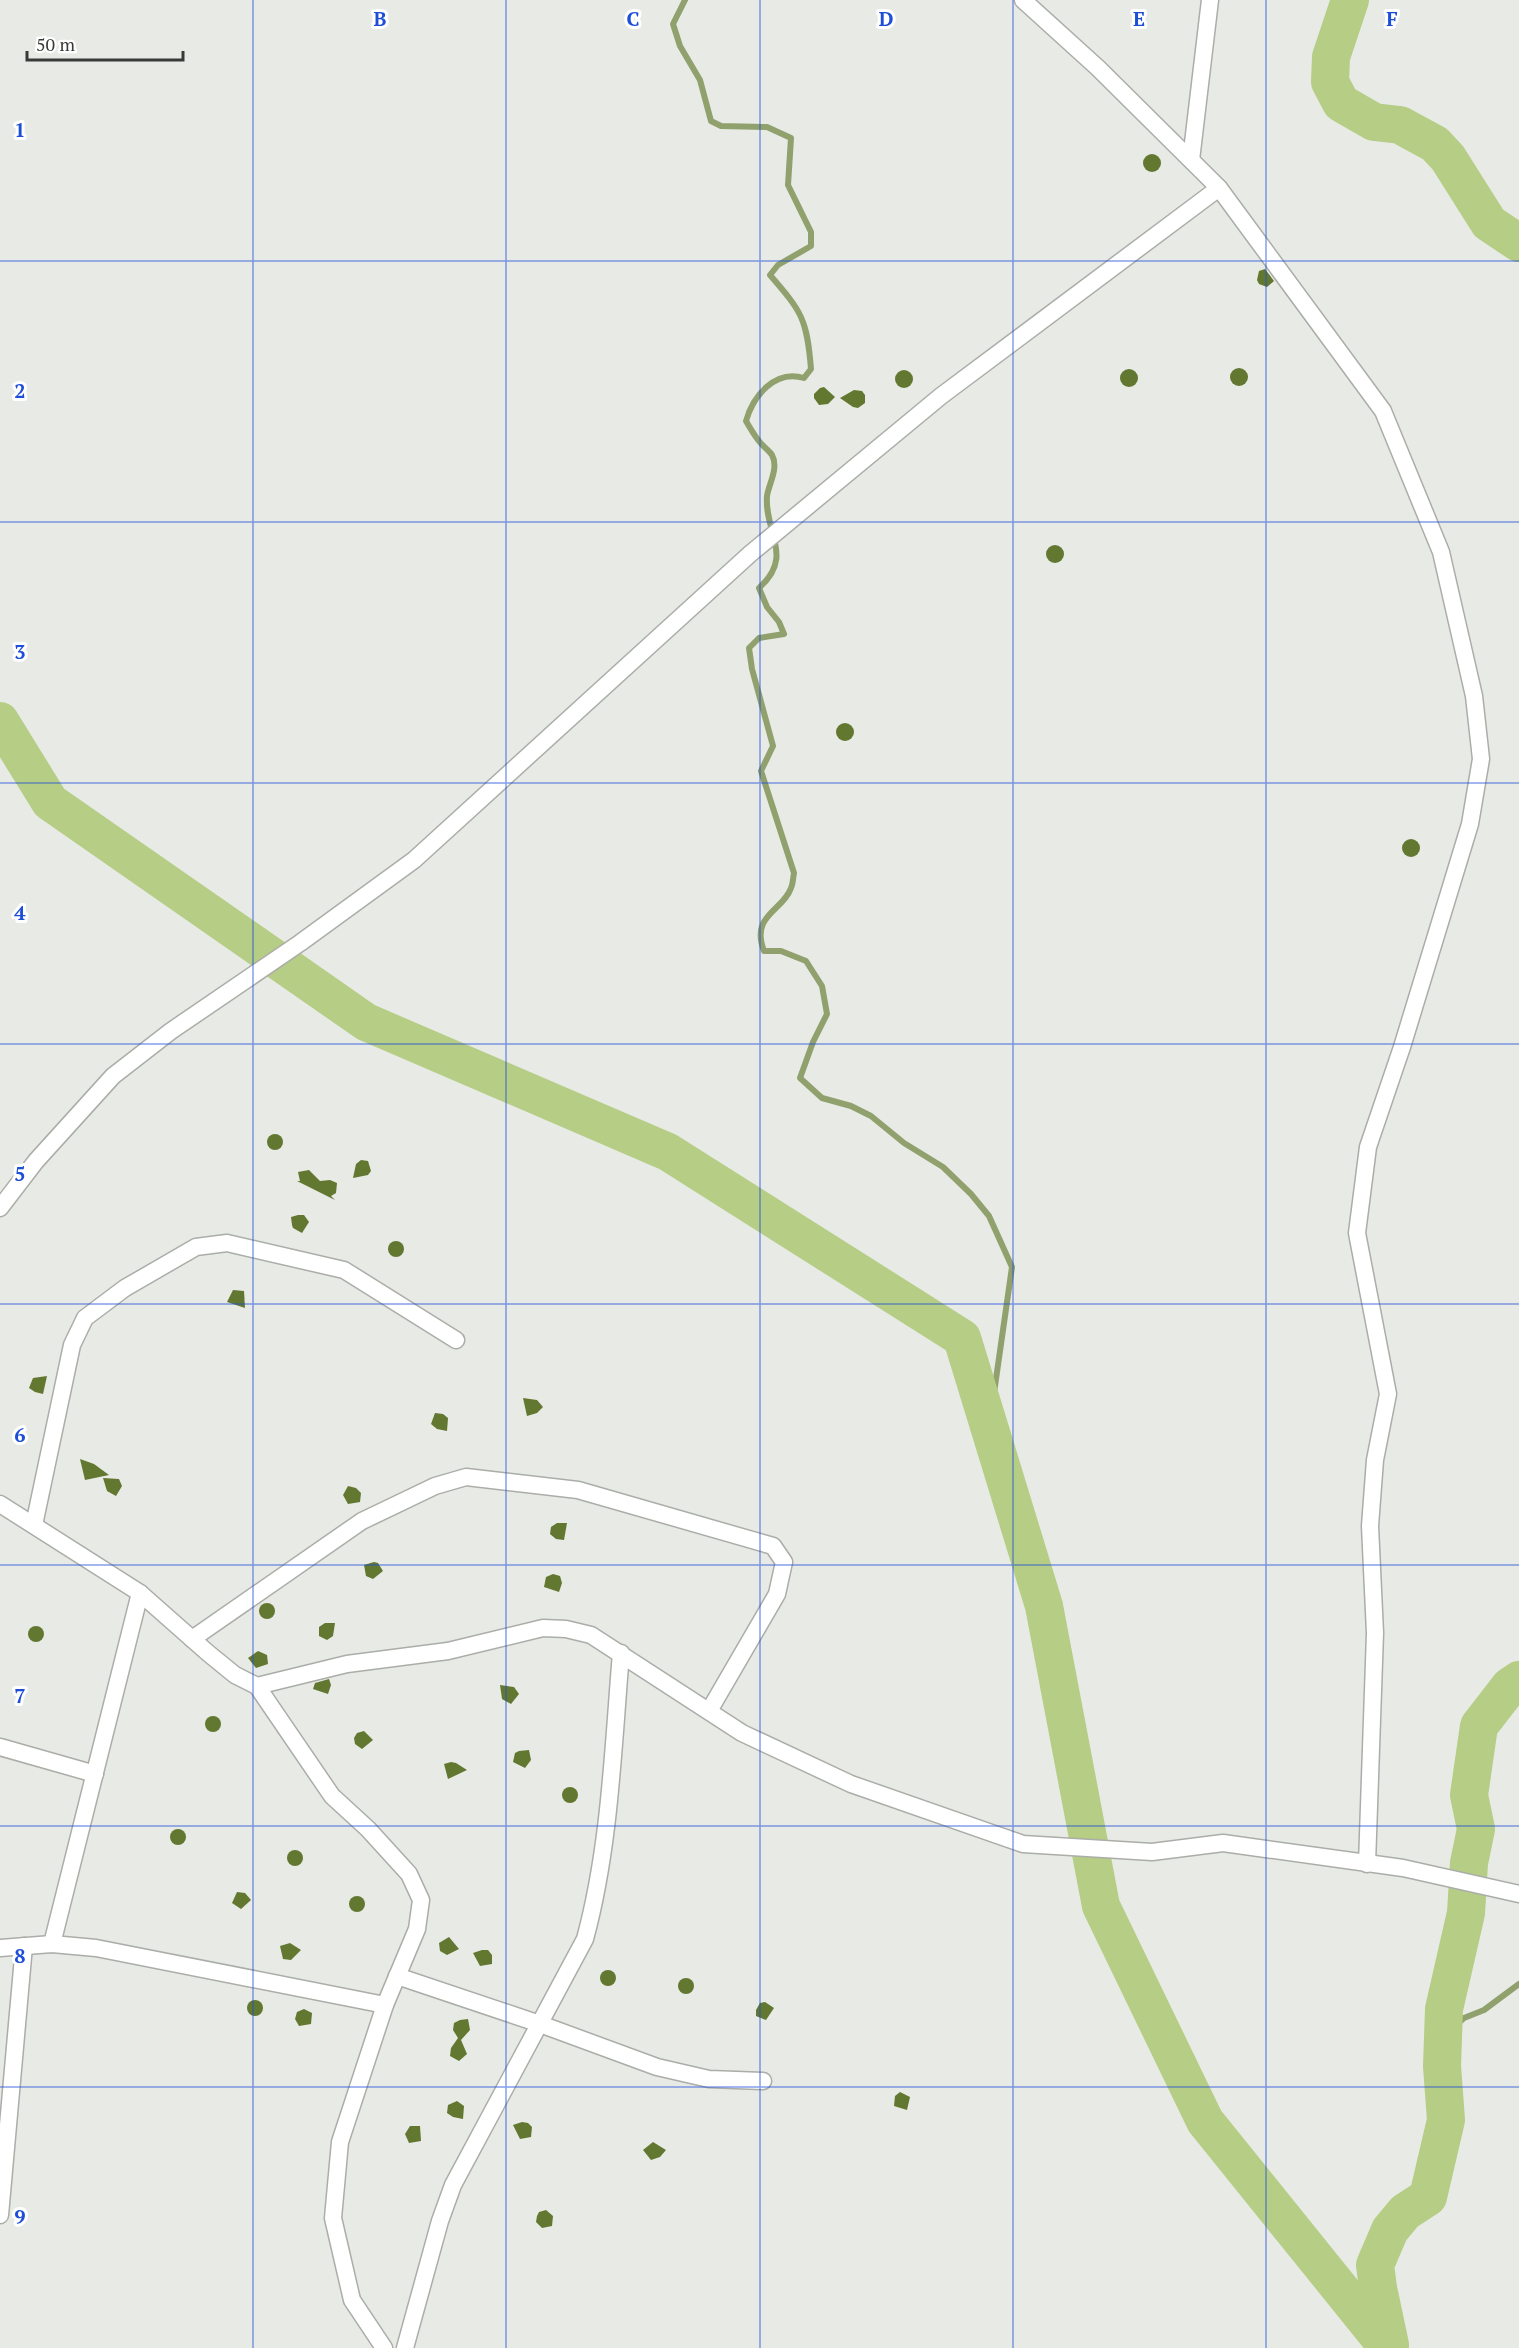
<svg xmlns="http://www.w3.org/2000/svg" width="1519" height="2348" viewBox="0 0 1519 2348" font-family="'PT Serif',serif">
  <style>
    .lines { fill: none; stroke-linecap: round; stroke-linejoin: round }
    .stream { stroke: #90a16d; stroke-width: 6 }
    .river { stroke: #b5cd84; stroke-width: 38 }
    .building { fill: #627730 }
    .street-casing { stroke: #abada8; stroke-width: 19 }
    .street { stroke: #fff; stroke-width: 16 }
    .grid { fill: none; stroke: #1d4ed8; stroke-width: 1.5; stroke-opacity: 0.55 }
    .grid-label { font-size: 20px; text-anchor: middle; font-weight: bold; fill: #1d4ed8; stroke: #fff; stroke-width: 6; stroke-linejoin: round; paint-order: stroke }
  </style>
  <rect width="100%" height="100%" fill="#e8eae5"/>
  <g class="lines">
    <g class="stream">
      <path d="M685 0 673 24 680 46 700 80 711 121 721 126 767 127 791 138 788 185 811 232V246L778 265 770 275C802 312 807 319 811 369L804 378C775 369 753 396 746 421 750 428 754 435 759 441 762 446 769 450 772 455 779 468 769 483 767 496 764 532 795 556 759 588L767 607 779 622 784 634 759 638 749 648 752 669 773 746 761 771 794 873C793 878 793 884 791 888 783 911 750 915 764 951H781L806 961 822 986 827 1014 813 1042 800 1078 822 1098 851 1106 871 1116 904 1143 943 1167 971 1194 989 1216 1012 1267 989 1428"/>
      <path d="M1444 2036 1464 2018 1484 2010 1519 1984"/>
    </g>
    <g class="river">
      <path d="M1350 0 1331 57 1330 82 1341 103 1374 122 1400 125 1435 144 1448 158 1489 223 1519 243"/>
      <path d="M0 721 50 802 366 1022 668 1152 962 1338 1044 1606 1101 1906 1205 2121 1388 2348"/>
      <path d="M1390 2345 1378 2288 1375 2265 1390 2230 1405 2212 1428 2197 1446 2120 1442 2066 1444 2009 1466 1913 1469 1863 1476 1829 1469 1795 1479 1726 1510 1686 1519 1680"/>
    </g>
  </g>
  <g class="building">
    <circle cx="1152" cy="163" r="9"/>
    <path d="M1265 269 1274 281 1267 287 1259 284 1257 280 1259 271Z"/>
    <circle cx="1239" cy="377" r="9"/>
    <circle cx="1129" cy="378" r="9"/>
    <circle cx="904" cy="379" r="9"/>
    <path d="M824 387 835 397 828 404 819 405 814 398V394L820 388Z"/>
    <path d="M854 390 862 391 865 395V403L858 408 853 407 840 398Z"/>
    <circle cx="1055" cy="554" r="9"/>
    <circle cx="845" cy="732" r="9"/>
    <circle cx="1411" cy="848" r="9"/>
    <circle cx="275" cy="1142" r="8"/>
    <path d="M361 1160 368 1161 371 1171 368 1175 353 1178 356 1164Z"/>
    <path d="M309 1170 320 1181 330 1180 337 1183 336 1193 331 1196 335 1200 297 1181H300L298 1172Z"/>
    <path d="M298 1215H304L309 1222 302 1233 293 1228 292 1225 291 1217Z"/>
    <circle cx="396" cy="1249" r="8"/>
    <path d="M233 1290 244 1291 245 1308 227 1302Z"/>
    <path d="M47 1376 43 1394 35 1392 29 1388 33 1378Z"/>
    <path d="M523 1398 537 1400 543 1407 537 1413 527 1416Z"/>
    <path d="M435 1413 443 1414 448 1418 447 1431 437 1429 431 1424Z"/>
    <path d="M80 1459 94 1464 109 1475 85 1480Z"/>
    <path d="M103 1478 119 1479 122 1486 116 1496 107 1491Z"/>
    <path d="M348 1486 356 1488 361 1493 360 1502 348 1504 343 1495Z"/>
    <path d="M557 1523H567L564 1540 556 1539 550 1534 551 1527Z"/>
    <path d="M374 1562 378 1563 383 1571 373 1579 366 1576 364 1565Z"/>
    <path d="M553 1574 560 1576 562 1583 559 1592 544 1587 546 1577Z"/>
    <circle cx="267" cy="1611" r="8"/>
    <path d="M325 1623H335L333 1636 327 1640 319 1636V1627Z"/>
    <circle cx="36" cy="1634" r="8"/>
    <path d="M258 1651 267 1655 268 1664 256 1668 248 1658Z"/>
    <path d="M329 1679 331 1685 328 1694 313 1689 315 1683Z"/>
    <path d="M500 1685 514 1687 519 1694 511 1704 502 1699Z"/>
    <circle cx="213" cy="1724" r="8"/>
    <path d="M364 1731 373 1740 362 1749 355 1744 354 1738 357 1733Z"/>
    <path d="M529 1750 531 1760 525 1768 513 1762 515 1753 519 1751Z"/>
    <path d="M451 1762 456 1763 467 1770 448 1779 444 1764Z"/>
    <circle cx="570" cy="1795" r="8"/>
    <circle cx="178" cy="1837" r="8"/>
    <circle cx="295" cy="1858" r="8"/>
    <path d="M237 1892 245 1893 251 1900 241 1909 232 1903Z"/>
    <circle cx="357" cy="1904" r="8"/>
    <path d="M449 1937 459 1949 447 1955 440 1951 439 1943Z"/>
    <path d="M290 1943 301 1950 291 1960 283 1959 280 1946Z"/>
    <path d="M482 1950H488L492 1955V1964L480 1966 473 1953Z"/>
    <circle cx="608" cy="1978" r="8"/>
    <circle cx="686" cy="1986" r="8"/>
    <circle cx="255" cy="2008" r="8"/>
    <path d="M765 2002 774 2008 766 2020 756 2016V2010L760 2003Z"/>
    <path d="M304 2009 312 2013 311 2024 299 2026 295 2019 297 2012Z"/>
    <path d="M468 2019 470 2030 461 2040 467 2054 459 2061 450 2056 451 2048 458 2038 453 2030 454 2023 460 2020Z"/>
    <path d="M900 2092 910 2097 907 2110 894 2106 895 2096Z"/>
    <path d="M457 2101 464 2106 463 2119 453 2117 447 2113 448 2105Z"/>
    <path d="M522 2122 528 2123 532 2127 531 2137 520 2139 513 2125Z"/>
    <path d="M410 2126H420L421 2141 409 2143 405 2134Z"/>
    <path d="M653 2142 666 2150 660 2157 651 2160 643 2150Z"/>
    <path d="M546 2210 553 2216 552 2226 542 2228 536 2222 537 2216 539 2212Z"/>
  </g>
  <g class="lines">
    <g class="street-casing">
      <g id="street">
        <path d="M1023 0 1098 68 1219 188 1383 411 1441 552 1474 696 1481 759 1470 824 1402 1047 1368 1147 1357 1233 1388 1394 1375 1460 1370 1526 1375 1633 1367 1864"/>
        <path d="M1191 160 1210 0"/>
        <path d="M0 1208 36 1161 113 1076 171 1031 300 943 414 860 750 554 941 396 1219 188"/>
        <path d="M0 1504 140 1593 208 1653 235 1675 257 1686 347 1664 448 1651 543 1628 566 1629 591 1635 742 1733 851 1784 1023 1844 1152 1852 1223 1843 1403 1868 1519 1894"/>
        <path d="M34 1525 72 1345 85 1318 125 1288 196 1247 227 1243 344 1270 456 1340"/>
        <path d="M192 1639 362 1521 435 1486 466 1477 578 1490 773 1546 784 1562 777 1594 709 1711"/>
        <path d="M257 1686 332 1796 368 1829 409 1874 421 1900 417 1929 385 2005 340 2142 333 2218 352 2300 384 2348"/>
        <path d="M0 1747 95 1774"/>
        <path d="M52 1944 140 1593"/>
        <path d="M0 1948 52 1944 96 1948 385 2005"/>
        <path d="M397 1976 540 2024 657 2067 709 2079 763 2081"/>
        <path d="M0 2215 24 1946"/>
        <path d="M405 2348 440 2221 453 2185 585 1939C610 1847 613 1748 621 1653"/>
      </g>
    </g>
    <use href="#street" class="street"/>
  </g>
  <path class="grid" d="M253 0V2348M506 0V2348M760 0V2348M1013 0V2348M1266 0V2348M0 261H1519M0 522H1519M0 783H1519M0 1044H1519M0 1304H1519M0 1565H1519M0 1826H1519M0 2087H1519"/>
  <g class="grid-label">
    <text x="380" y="26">B</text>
    <text x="633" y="26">C</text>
    <text x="886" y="26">D</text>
    <text x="1139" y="26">E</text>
    <text x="1392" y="26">F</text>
    <text x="20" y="137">1</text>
    <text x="20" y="398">2</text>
    <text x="20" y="659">3</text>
    <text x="20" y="920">4</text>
    <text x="20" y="1181">5</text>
    <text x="20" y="1442">6</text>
    <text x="20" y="1703">7</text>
    <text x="20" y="1963">8</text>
    <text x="20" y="2224">9</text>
  </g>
  <path d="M27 51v9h156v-9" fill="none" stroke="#393a38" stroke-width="3"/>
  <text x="36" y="51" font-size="18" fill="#393a38" stroke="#ffffff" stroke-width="4.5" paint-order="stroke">50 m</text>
</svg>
